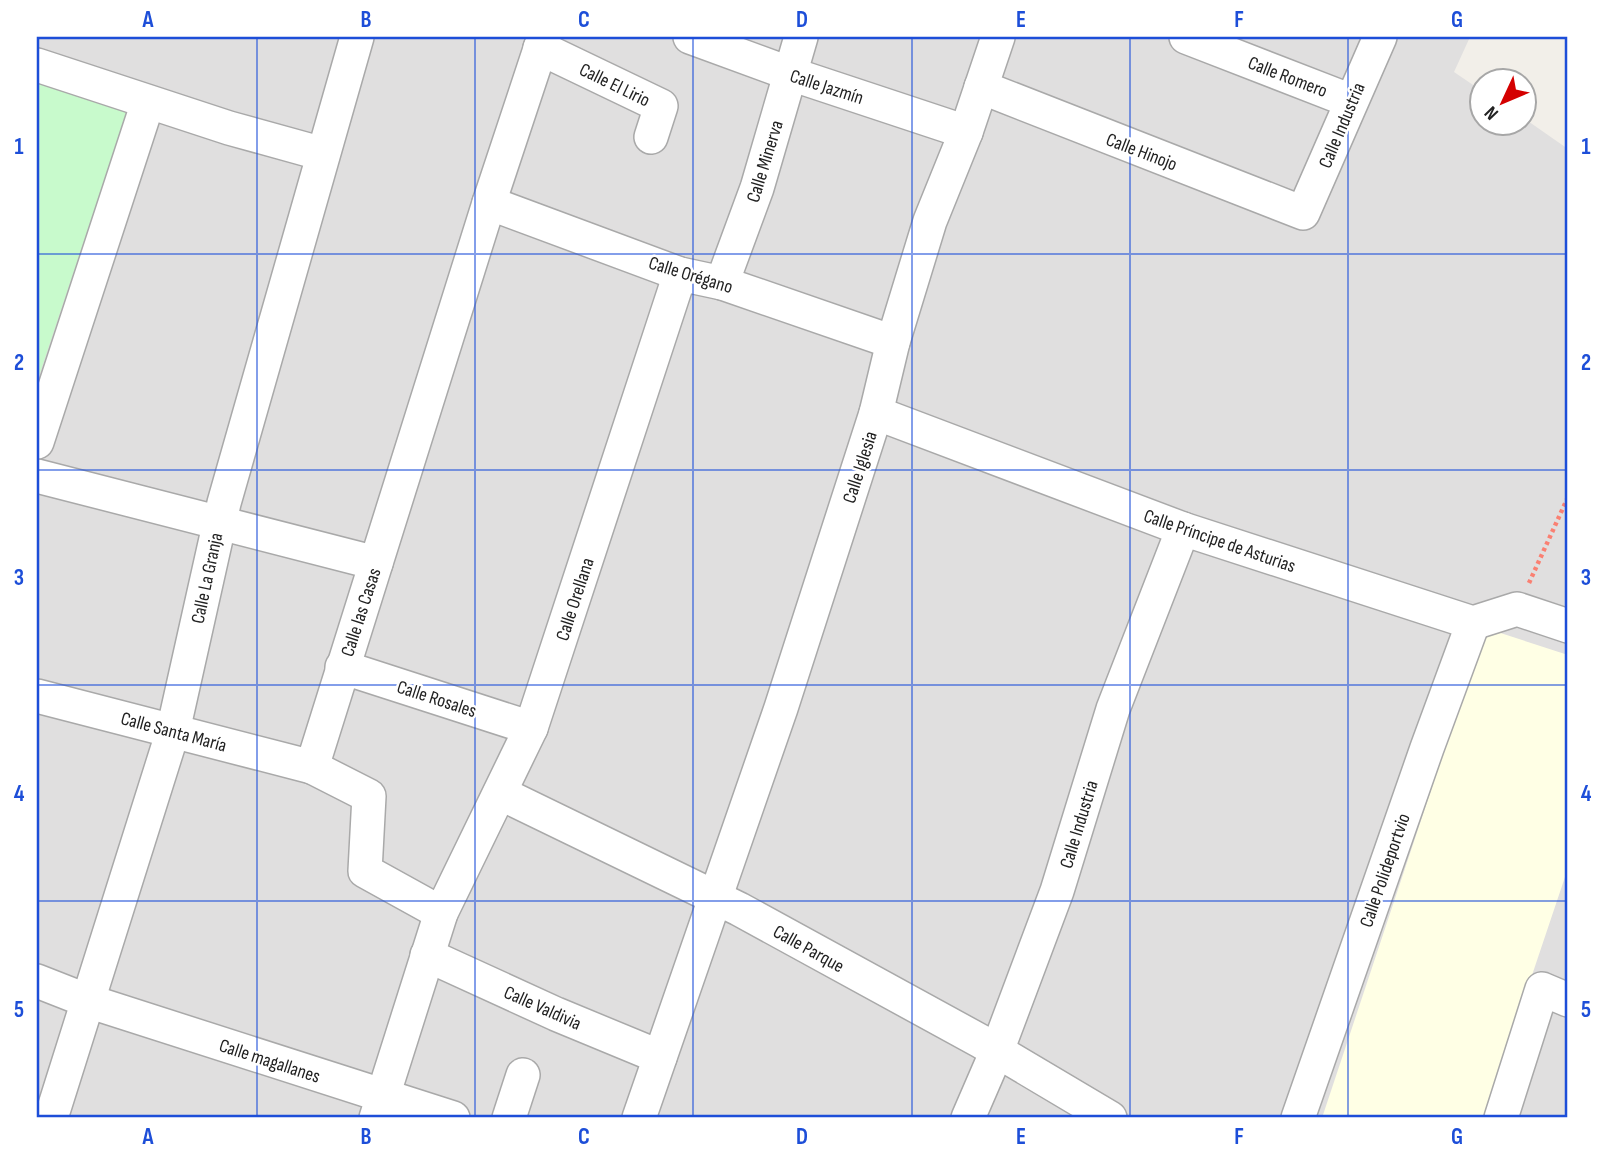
<svg xmlns="http://www.w3.org/2000/svg" width="1605" height="1155" viewBox="0 0 1605 1155" font-family="'Sofia Sans Condensed',sans-serif">
  <style>
    .residential { fill: #e0dfdf }
    .education { fill: #ffffe5 }
    .park { fill: #c8facc }
    .lines { fill: none; stroke-linecap: round; stroke-linejoin: round }
    .minor-casing { stroke: #a9a9a9; stroke-width: 36 }
    .path { stroke: #fa8072; stroke-width: 4.5; stroke-dasharray: 3.5 3.5; stroke-linecap: butt }
    .minor { stroke: #fff; stroke-width: 33 }
    .grid { fill: none; stroke: #1d4ed8; stroke-width: 2; stroke-opacity: 0.55 }
    .labels { text-anchor: middle; stroke-width: 5; stroke-linejoin: round; paint-order: stroke }
    .street-label { font-size: 19px; fill: #222; stroke: #fff }
    .neatline { fill: none; stroke: #1d4ed8; stroke-width: 2.5 }
    .grid-label { font-size: 23px; text-anchor: middle; font-weight: bold; fill: #1d4ed8 }
  </style>
  <rect width="100%" height="100%" fill="#f2efe9"/>
  <path class="residential" d="M37 37H1470L1454 72 1482 91V122H1524L1525 119 1568 149V1118H37Z"/>
  <path class="education" d="M1485 628 1568 655V868L1484 1118H1322Z"/>
  <path class="park" d="M37 78 127 112 37 382Z"/>
  <g class="lines">
    <g class="minor-casing">
      <g id="minor">
        <path d="M690 37 791 74 966 132"/>
        <path d="M1186 37 1351 101"/>
        <path d="M540 48 661 106 651 137"/>
        <path d="M37 65 229 128 323 154"/>
        <path d="M981 87 1303 213 1380 37"/>
        <path d="M489 203 680 274 722 283 893 342"/>
        <path d="M722 283 757 188 801 37"/>
        <path d="M876 413 1183 529 1473 623 1517 609 1568 626"/>
        <path d="M37 442 148 102"/>
        <path d="M37 476 376 563"/>
        <path d="M342 667 531 728"/>
        <path d="M37 696 312 767"/>
        <path d="M500 793 739 909 982 1042 1110 1118"/>
        <path d="M441 913 365 871 369 796 312 767 489 203 544 37"/>
        <path d="M427 955 556 1014 660 1057"/>
        <path d="M37 981 88 1001 453 1118"/>
        <path d="M51 1118 173 731 224 503 357 37"/>
        <path d="M376 1118 441 913 531 728 680 274"/>
        <path d="M509 1118 523 1075"/>
        <path d="M639 1118 781 708 876 413 893 342 930 221 966 132 998 37"/>
        <path d="M968 1118 997 1051 1057 891 1113 709 1183 529"/>
        <path d="M1298 1118 1427 748 1473 623"/>
        <path d="M1501 1118 1542 989 1568 1000"/>
      </g>
    </g>
    <path class="path" d="M1529 583 1568 497"/>
    <use href="#minor" class="minor"/>
  </g>
  <path class="grid" d="M257 37V1118M475 37V1118M693 37V1118M912 37V1118M1130 37V1118M1348 37V1118M37 254H1568M37 470H1568M37 685H1568M37 901H1568"/>
  <g class="labels">
    <g class="street-label">
      <text transform="translate(1288 76) rotate(21)" y="7">Calle Romero</text>
      <text transform="translate(615 84) rotate(26)" y="7">Calle El Lirio</text>
      <text transform="translate(827 86) rotate(18)" y="7">Calle Jazmín</text>
      <text transform="translate(1341 125) rotate(-67)" y="7">Calle Industria</text>
      <text transform="translate(1142 151) rotate(21)" y="7">Calle Hinojo</text>
      <text transform="translate(764 161) rotate(-73)" y="7">Calle Minerva</text>
      <text transform="translate(691 274) rotate(17)" y="7">Calle Orégano</text>
      <text transform="translate(859 467) rotate(-72)" y="7">Calle Iglesia</text>
      <text transform="translate(1220 540) rotate(19)" y="7">Calle Príncipe de Asturias</text>
      <text transform="translate(206 578) rotate(-78)" y="7">Calle La Granja</text>
      <text transform="translate(574 599) rotate(-72)" y="7">Calle Orellana</text>
      <text transform="translate(360 612) rotate(-72)" y="7">Calle las Casas</text>
      <text transform="translate(437 698) rotate(18)" y="7">Calle Rosales</text>
      <text transform="translate(174 731) rotate(15)" y="7">Calle Santa María</text>
      <text transform="translate(1078 824) rotate(-73)" y="7">Calle Industria</text>
      <text transform="translate(1384 870) rotate(-71)" y="7">Calle Polideportvio</text>
      <text transform="translate(809 948) rotate(29)" y="7">Calle Parque</text>
      <text transform="translate(543 1007) rotate(24)" y="7">Calle Valdivia</text>
      <text transform="translate(270 1060) rotate(18)" y="7">Calle magallanes</text>
    </g>
  </g>
  <rect width="1605" height="1155" fill="none" stroke="#ffffff" stroke-width="77"/>
  <g transform="translate(1503 102) rotate(226)"><circle r="33" fill="#ffffff" stroke="#a7a7a7" stroke-width="2"/>
  <path d="M0-5L12 26L0 18L-12 26Z" fill="#d40000"/>
  <text y="-10" font-size="19" font-weight="bold" text-anchor="middle" fill="#222222">N</text>
  </g>
  <rect x="38" y="38" width="1528" height="1078" class="neatline"/>
  <g class="grid-label">
    <text x="148" y="27">A</text>
    <text x="366" y="27">B</text>
    <text x="584" y="27">C</text>
    <text x="802" y="27">D</text>
    <text x="1021" y="27">E</text>
    <text x="1239" y="27">F</text>
    <text x="1457" y="27">G</text>
    <text x="19" y="154">1</text>
    <text x="1586" y="154">1</text>
    <text x="19" y="370">2</text>
    <text x="1586" y="370">2</text>
    <text x="19" y="585">3</text>
    <text x="1586" y="585">3</text>
    <text x="19" y="801">4</text>
    <text x="1586" y="801">4</text>
    <text x="19" y="1017">5</text>
    <text x="1586" y="1017">5</text>
    <text x="148" y="1144">A</text>
    <text x="366" y="1144">B</text>
    <text x="584" y="1144">C</text>
    <text x="802" y="1144">D</text>
    <text x="1021" y="1144">E</text>
    <text x="1239" y="1144">F</text>
    <text x="1457" y="1144">G</text>
  </g>
</svg>
